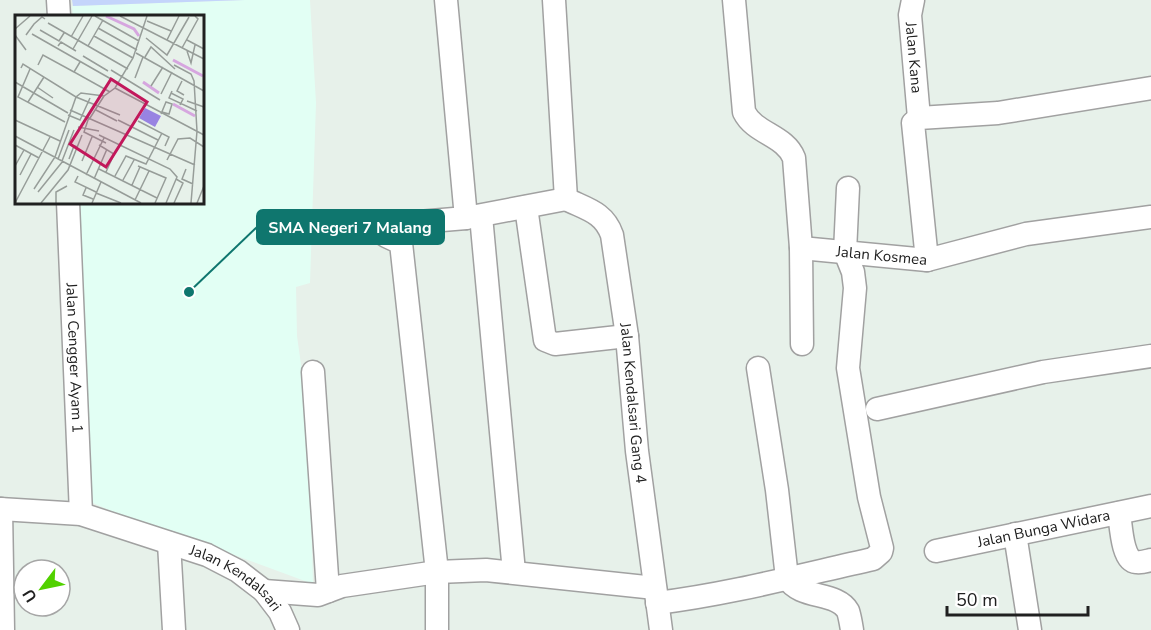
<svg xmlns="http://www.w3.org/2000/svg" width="1151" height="630" viewBox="0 0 1151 630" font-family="'Nunito Sans',sans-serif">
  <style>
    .education { fill: #e2fff4 }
    .park { fill: #c4d5fb }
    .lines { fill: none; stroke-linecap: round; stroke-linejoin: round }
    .minor-casing { stroke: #a1a1a1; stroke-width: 25 }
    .minor { stroke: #fff; stroke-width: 22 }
    .labels { text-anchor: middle; stroke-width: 4.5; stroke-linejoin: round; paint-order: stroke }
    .street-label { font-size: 15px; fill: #202020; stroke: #fff }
    .inset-river { fill: none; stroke: #d6a6df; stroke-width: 3 }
    .inset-road { fill: none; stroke: #979d99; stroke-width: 1.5 }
    .view { fill: #c2185b; fill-opacity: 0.15; stroke: #c2185b; stroke-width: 3 }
    .inset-edge { fill: none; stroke: #202020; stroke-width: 3 }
    .leader { fill: none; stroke: #0f766e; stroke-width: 2 }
    .callout-dot { fill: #0f766e; stroke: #fff; stroke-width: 2 }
    .callout { fill: #0f766e; stroke: #0f766e; stroke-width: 2 }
    .callout-label { font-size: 16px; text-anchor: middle; font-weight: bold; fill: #fff }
  </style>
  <rect width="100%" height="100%" fill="#e7f1ea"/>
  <path class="education" d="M245 0H310L316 103 310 283 296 287 297 336 308 414 313 584 185 537 137 522 93 503 88 491 80 203 202 202V16H73L72 6Z"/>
  <path class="park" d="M72 0H245L73 6Z"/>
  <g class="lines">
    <g class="minor-casing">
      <g id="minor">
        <path d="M58 0 59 16"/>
        <path d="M446 0 466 218"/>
        <path d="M554 0 566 199"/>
        <path d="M734 0 744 112C755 134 785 135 794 158L801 248 802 344"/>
        <path id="s1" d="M913 0 910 15 919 118"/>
        <path id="s2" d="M566 199C586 209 604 212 612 235L627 336 637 451 661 630"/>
        <path id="s3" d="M68 202 81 514"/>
        <path d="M526 207 545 340 555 344 627 336"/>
        <path d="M481 216 514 572"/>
        <path id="s4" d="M801 248 927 260 1026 234 1151 217"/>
        <path d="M927 260 913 123 919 118 998 113 1151 88"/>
        <path d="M758 368 777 490 787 578C800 600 837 591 848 611 850 617 851 624 852 630"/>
        <path d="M313 372 328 591"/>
        <path d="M877 409 1043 372 1151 356"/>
        <path id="s5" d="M0 509 81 514 207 555 238 571 264 591 280 612 288 630"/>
        <path d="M1 509 3 630"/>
        <path d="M1119 513C1121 525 1122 561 1136 562 1141 563 1147 561 1151 560"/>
        <path d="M1015 534 1030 630"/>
        <path d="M169 543 174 630"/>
        <path id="s6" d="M936 551 1151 506"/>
        <path d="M264 591 318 595 342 586 437 572 486 570 655 588"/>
        <path d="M657 603C730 594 801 575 873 559L881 552 882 548 869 497 848 368 855 288 853 272 845 252 848 188"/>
        <path d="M437 630V572L401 243 386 236C386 229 389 225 395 224L466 218 566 199"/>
      </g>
    </g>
    <use href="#minor" class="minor"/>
  </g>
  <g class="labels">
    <g class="street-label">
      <text dy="5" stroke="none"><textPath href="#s1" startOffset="58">Jalan Kana</textPath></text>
      <text dy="5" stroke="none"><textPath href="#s4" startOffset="81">Jalan Kosmea</textPath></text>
      <text dy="5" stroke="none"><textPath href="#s3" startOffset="156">Jalan Cengger Ayam 1</textPath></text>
      <text dy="5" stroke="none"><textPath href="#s2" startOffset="230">Jalan Kendalsari Gang 4</textPath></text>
      <text dy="5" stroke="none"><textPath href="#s6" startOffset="110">Jalan Bunga Widara</textPath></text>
      <text dy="5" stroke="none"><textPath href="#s5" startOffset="250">Jalan Kendalsari</textPath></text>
    </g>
  </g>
  <g transform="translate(15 15)">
    <rect width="189" height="189" fill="#e7f1ea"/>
    <path d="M130 93 146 101 140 112 124 103Z" fill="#9883e2"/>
    <path class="inset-river" d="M91 1 119 14 124 21M158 45 188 61M128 67 144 78M158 89 180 101"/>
    <path class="inset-road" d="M80 1 124 26M105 1 189 44M132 6 156 16M33 8 113 54M83 13 122 35M0 14 15 1M25 15 44 26 49 18M17 19 103 68M0 20 11 35M11 20 19 9 27 2 30 4M79 21 118 43M56 22 68 1M131 23 152 40 174 2M152 25 164 1M172 25 189 34M43 31 46 27 61 36M73 31 88 5M167 33 183 4 180 1M58 34 77 1M172 36 176 48 180 30M121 38 189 76M68 41 93 56M130 42 136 32 160 54M65 47 59 57 95 77M23 50 28 40 59 57M159 50 176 59 179 66 182 116 176 188M6 53 8 49 61 82 105 100M15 54 3 82 50 107M96 55 145 85M120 63 128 42M167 66 162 76 169 80M0 67 53 98M136 71 148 52M22 72 38 83M100 73 189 120M157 76 154 83 182 96M156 78 168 84 165 90M146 79 157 57M172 86 189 92M13 87 29 62M55 95 180 150M81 95 102 106M146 99 151 87 157 89 154 99 147 97M53 100 65 105 75 83M74 102 69 117 91 128M75 103 89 81M0 105 45 126M103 105 143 125M123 106 154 122 150 131M63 112 84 116M84 120 155 154 162 162 151 188M0 121 126 188M0 130 24 143M84 130 99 139 91 157M43 144 54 115M54 144 59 131 63 132M152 145 163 124 175 123 189 132M47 146 59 115M67 146 77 122M0 151 9 135M123 151 151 163 140 188M84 154 142 183M171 154 167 164 178 169M5 160 16 139M71 160 89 123M63 161 60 167 81 177M100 161 111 141 131 149 147 118M79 164 92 134M108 165 119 145M117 170 125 152M71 173 68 180 78 184M19 174 40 142 61 82 66 78 89 81 100 73 118 43 132 1M23 177 48 146M81 178 106 188M120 185 134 156M0 188 35 122M26 188 53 155 67 120M41 188V177L52 171M77 188 86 167M159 188 168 168 161 164M182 188 189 171"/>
    <path class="view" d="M96 64 132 87 91 152 55 129Z"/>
    <rect width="189" height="189" class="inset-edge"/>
  </g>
  <path class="leader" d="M189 292L257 227"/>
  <circle class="callout-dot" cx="189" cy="292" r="6"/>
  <rect class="callout" x="257" y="210" width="187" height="34" rx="6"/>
  <g class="callout-label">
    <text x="350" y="233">SMA Negeri 7 Malang</text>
  </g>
  <g transform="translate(42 588) rotate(238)"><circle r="28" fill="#ffffff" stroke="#a6a6a6" stroke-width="1.5"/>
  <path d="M0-4.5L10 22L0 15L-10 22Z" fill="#51d100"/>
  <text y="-9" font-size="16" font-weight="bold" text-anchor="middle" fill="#202020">U</text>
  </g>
  <path d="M947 606v9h141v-9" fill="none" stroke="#202020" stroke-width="3"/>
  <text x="956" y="606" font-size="18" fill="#202020" stroke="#ffffff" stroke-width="4.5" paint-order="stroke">50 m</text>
</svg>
